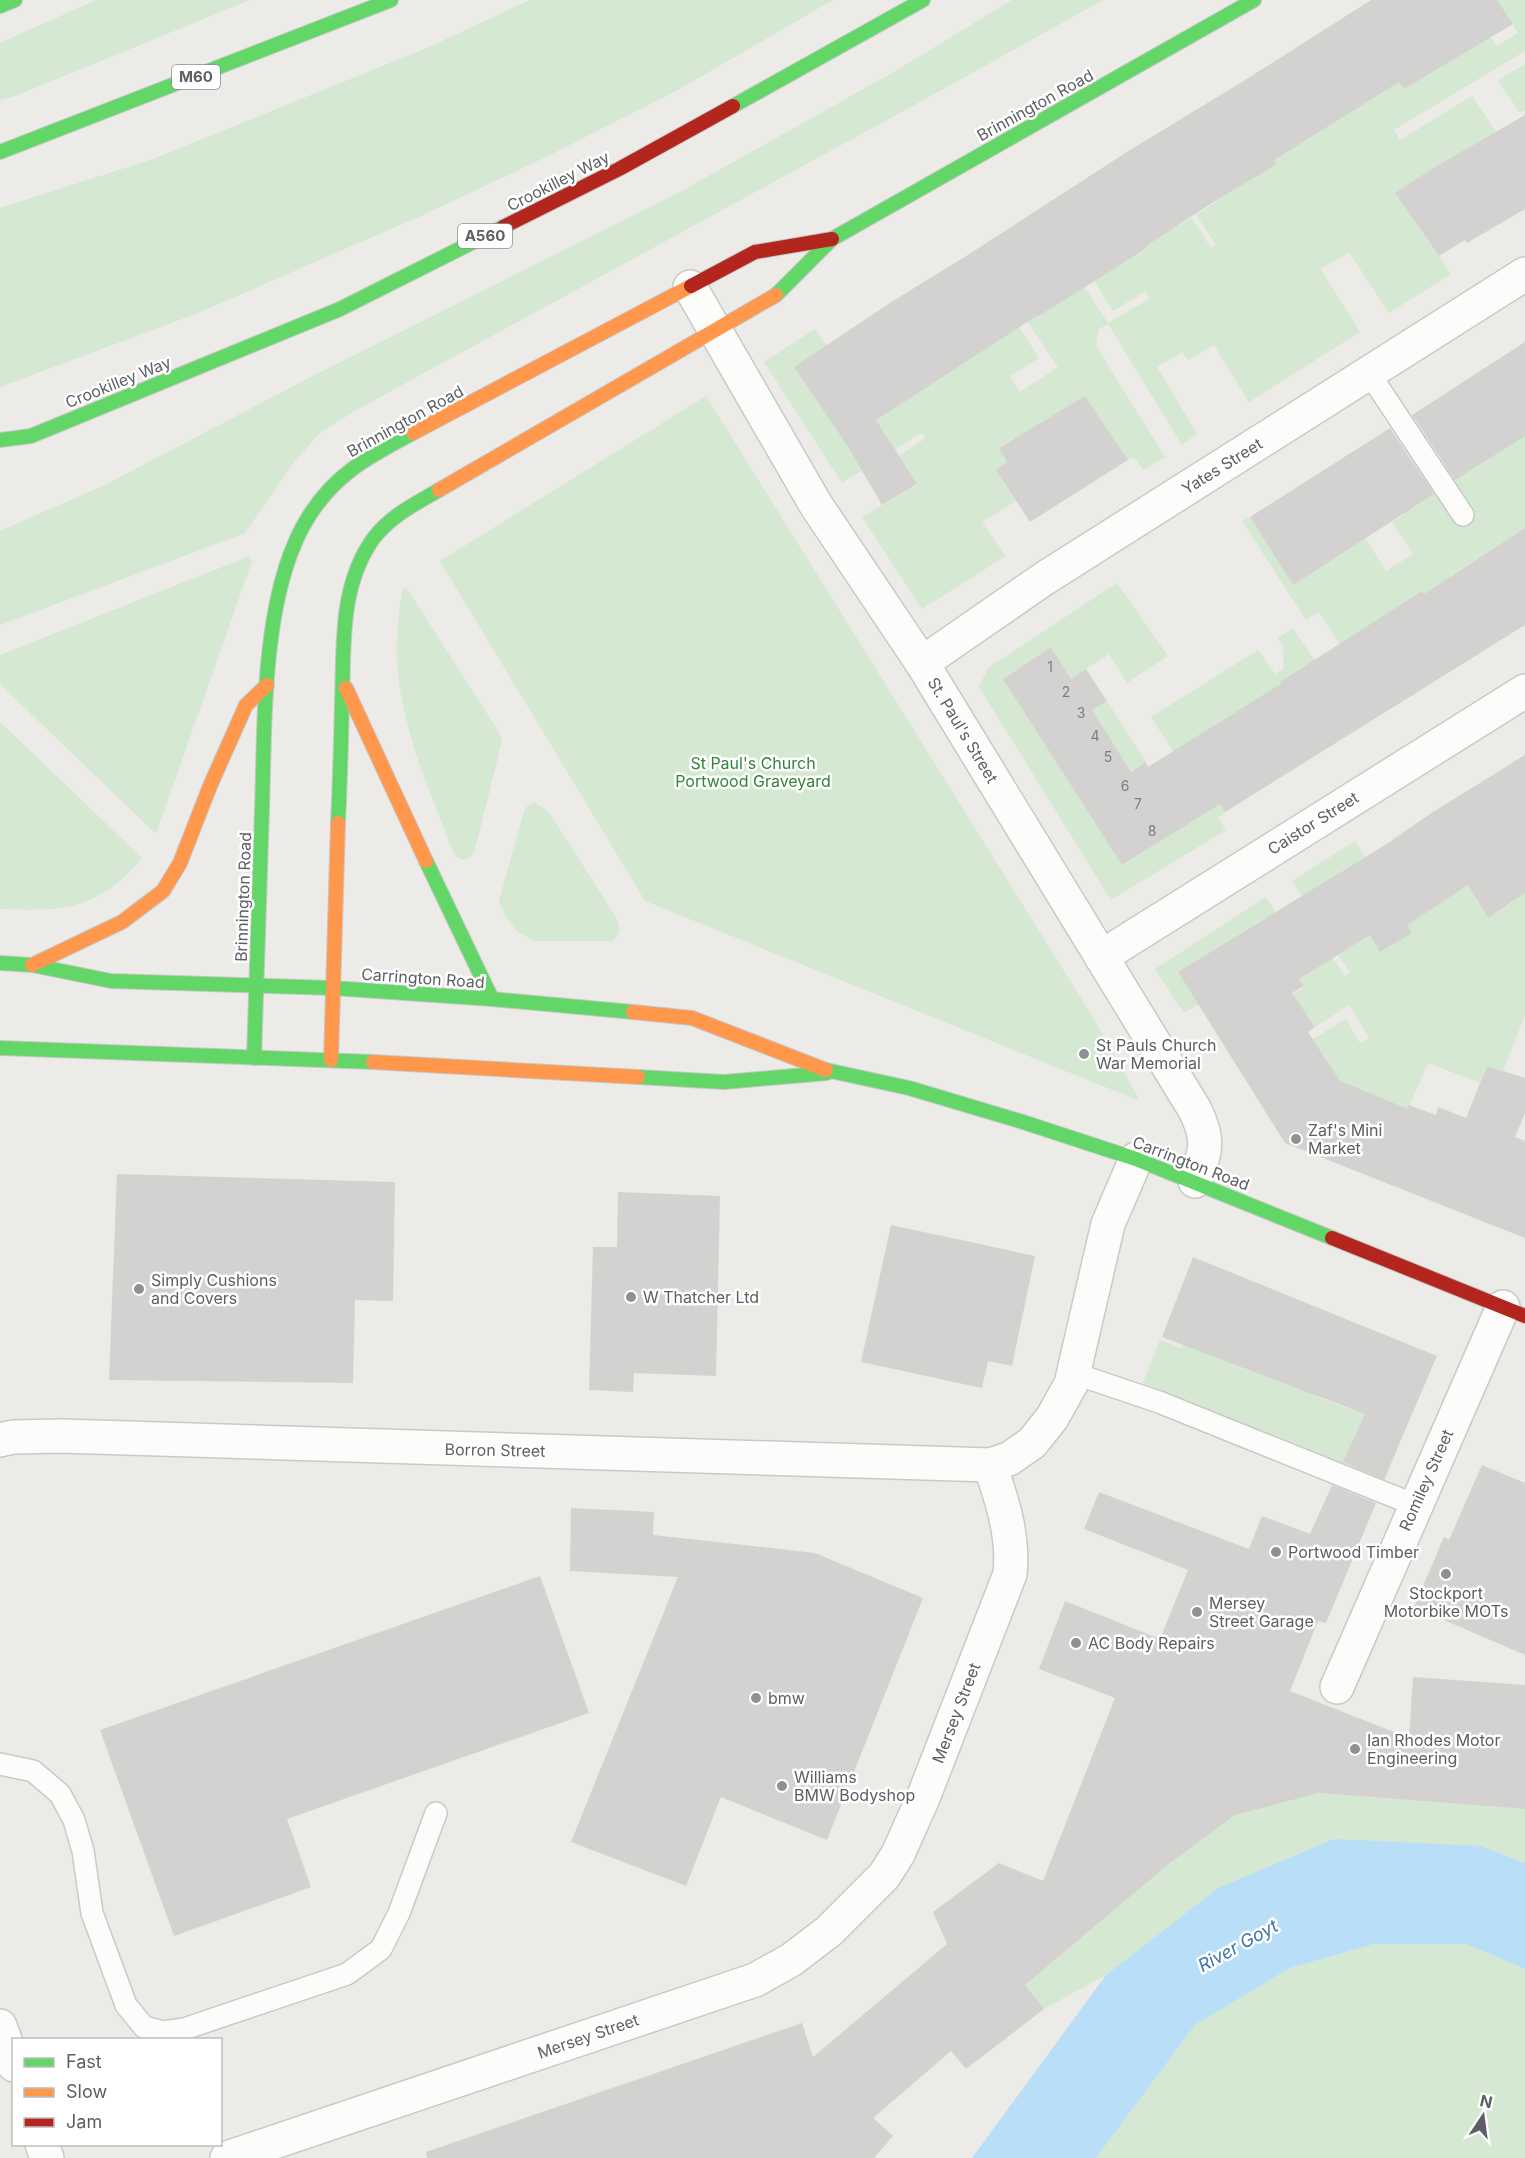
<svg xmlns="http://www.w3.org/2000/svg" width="1525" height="2158" viewBox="0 0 1525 2158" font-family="Inter,sans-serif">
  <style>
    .green { fill: #d4e8d2 }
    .water { fill: #b9dff8 }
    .building { fill: #d3d2d0 }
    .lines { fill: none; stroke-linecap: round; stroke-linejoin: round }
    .lane-casing { stroke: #c9c9c9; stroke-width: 24 }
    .street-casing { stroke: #c9c9c9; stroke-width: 36 }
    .fast-casing { stroke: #c7c8c7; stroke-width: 16 }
    .slow-casing { stroke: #c7c8c7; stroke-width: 16 }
    .jam-casing { stroke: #c7c8c7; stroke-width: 16 }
    .lane { stroke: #fcfcfb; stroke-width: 21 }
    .street { stroke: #fcfcfb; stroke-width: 33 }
    .fast { stroke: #63d668; stroke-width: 14 }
    .slow { stroke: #ff974d; stroke-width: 14 }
    .jam { stroke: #b3261e; stroke-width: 14 }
    .poi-dot { fill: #8e9192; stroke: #fff; stroke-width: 2 }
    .labels { text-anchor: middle; stroke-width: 5; stroke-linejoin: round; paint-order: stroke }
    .number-label { font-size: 14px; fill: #7b7e81 }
    .shield { fill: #fff; stroke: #8d9093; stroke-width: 1.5 }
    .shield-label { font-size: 15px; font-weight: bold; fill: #5c6065 }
    .street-label { font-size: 16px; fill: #5c6065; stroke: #fff }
    .park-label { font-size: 16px; fill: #348435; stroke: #fff }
    .poi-label { font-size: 16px; fill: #5c6065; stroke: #fff; text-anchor: start }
    .water-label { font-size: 18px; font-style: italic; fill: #3c75a9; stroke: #fff }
  </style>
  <rect width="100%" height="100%" fill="#ecebe7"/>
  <g class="green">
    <path d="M96 0H250L15 96 0 100V43Z"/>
    <path d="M530 0H833L676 91 548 156 423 215 198 313 0 387V208L153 159 427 48Z"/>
    <path d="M1012 0H1103L920 102 360 408 321 432 294 462 245 533 0 625V531L105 485 309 378 680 192 892 73Z"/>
    <path d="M1497 0H1525V51L1394 130 1400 140 1472 96 1504 144 1496 150 1486 137 1395 193 1451 274 1389 313 1349 252 1321 269 1360 332 1249 402 1214 345 1188 360 1182 352 1157 367 1197 434 1182 445 1108 324 1099 329 1096 346 1165 457 1143 470 1134 457 1128 460 1085 396 1048 419 1023 452 1014 438 999 447 1007 462 996 470 1016 501 982 522 1006 556 922 609 862 517 917 485 899 456 926 438 921 433 842 483 764 362 815 329 827 346 794 367 829 418 1004 303 1039 358 1010 376 1020 392 1058 367 1012 299 1023 291 1039 316 1072 295 1068 262 1108 323 1149 299 1146 291 1113 311 1080 258 1106 273 1147 249 1132 225 1172 229 1192 218 1211 248 1216 244 1196 215 1216 202 1201 179 1260 174 1276 164 1262 141 1395 75 1404 89 1451 61 1488 34 1497 46 1518 33Z"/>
    <path d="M1525 64V110L1520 113 1498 80Z"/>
    <path d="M706 396 1092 1016 1140 1101 645 901 440 561Z"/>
    <path d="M1525 435V528L1452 575 1432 607 1422 592 1340 645 1319 612 1306 620 1242 521 1250 517 1293 585 1309 574 1356 523 1386 571 1413 554 1392 522 1405 514 1395 499 1403 494 1413 508 1427 499 1417 484 1428 477 1458 524 1475 513 1445 467 1457 460 1466 473Z"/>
    <path d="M250 556 252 561 156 834 0 684V655Z"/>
    <path d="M1117 583 1168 656 1127 683 1109 654 1071 679 1051 647 1003 679 1123 865 1171 835 1191 779 1151 717 1258 650 1275 674 1284 668 1283 646 1278 638 1293 628 1325 676 1297 692 1182 747 1225 812 1218 818 1226 830 1111 900 979 687 988 668Z"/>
    <path d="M406 587 500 734 502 741 474 853 468 859 462 860 455 856C430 793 400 726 397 658 396 635 399 613 402 590Z"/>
    <path d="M1107 701 1146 762 1130 772 1092 710Z"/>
    <path d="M0 722 142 858C99 909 64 912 0 909Z"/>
    <path d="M534 802 549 812 617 919C620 929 621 933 613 941H535L518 932 506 917 499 901 525 808Z"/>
    <path d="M1402 833 1434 885 1447 879 1455 894 1468 885 1488 918 1514 901 1485 854 1525 850V1015L1503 1071 1487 1066 1480 1083 1428 1063 1408 1109 1391 1103 1354 1106 1313 1039 1346 1019 1360 1043 1369 1038 1349 1005 1315 1027 1306 1013 1279 1004 1300 990 1304 986 1265 918 1178 972 1199 1004 1184 1013 1155 969 1266 897 1294 941 1329 952 1345 976 1350 972 1338 955 1370 935 1380 952 1411 933 1402 915 1419 880 1392 838Z"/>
    <path d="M1355 841 1365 857 1342 871 1346 880 1307 903 1292 881Z"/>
    <path d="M1191 1326 1234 1364 1250 1371 1258 1353 1267 1376 1287 1385 1294 1370 1324 1381 1318 1397 1354 1411 1362 1395 1386 1425 1404 1432 1385 1480 1143 1383 1160 1340 1181 1348Z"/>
    <path d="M1300 1792 1525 1809V1863L1481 1846 1218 1888 1106 1975 1044 2009 1025 1985 1170 1863 1235 1815Z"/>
    <path d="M1374 1944H1466L1525 1969V2158H1096L1195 2025 1290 1968Z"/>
  </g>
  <path class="water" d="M1334 1839 1481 1846 1525 1863V1969L1466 1944H1374L1290 1968 1195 2025 1096 2158H972L1106 1975 1218 1888Z"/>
  <g class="building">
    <path d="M1371 0H1497L1513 24 1404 89 1399 82 1274 160 1276 165 1215 201 1146 246 1147 248 1039 316 1038 315 876 420 917 484 882 505 847 445 794 367 893 301 971 253 1130 150 1242 82Z"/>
    <path d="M1525 115V209L1467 243 1465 240 1439 256 1395 193 1435 167Z"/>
    <path d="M1525 342V436L1455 480 1412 415Z"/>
    <path d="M1085 396 1128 460 1030 522 996 470 1007 462 999 448Z"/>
    <path d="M1390 428 1434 494 1293 585 1250 517Z"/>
    <path d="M1525 528V625L1225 812 1220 804 1122 865 1003 679 1051 647 1071 679 1086 669 1107 701 1092 710 1131 772 1146 762 1148 767 1281 684 1280 682 1422 591 1424 594Z"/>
    <path d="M1525 755V893L1488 918 1468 885 1407 925 1412 933 1380 952 1370 935 1299 979 1304 986 1292 993 1315 1027 1308 1032 1340 1081 1408 1109 1409 1105 1436 1115 1438 1107 1466 1118 1487 1066 1525 1078V1113L1515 1137 1525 1141V1238L1285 1143 1178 972 1403 834 1402 833 1433 812Z"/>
    <path d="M117 1174 395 1182 393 1301 355 1300 353 1383 109 1380Z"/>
    <path d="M618 1192 720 1196 716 1376 634 1373 633 1392 589 1390 593 1247H617Z"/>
    <path d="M891 1225 1035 1256 1012 1366 988 1361 982 1388 861 1362Z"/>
    <path d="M1193 1257 1437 1356 1384 1479 1343 1462 1365 1414 1162 1337Z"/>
    <path d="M1482 1465 1525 1483V1655L1414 1607 1444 1537 1449 1540Z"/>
    <path d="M1332 1485 1376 1503 1326 1623 1318 1621 1290 1691 1409 1738 1413 1677 1525 1685V1809L1318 1793 1235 1815 1170 1863 1025 1985 1044 2009 966 2069 951 2051 873 2118 893 2136 874 2158H427L426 2152 802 2023 813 2057 947 1944 933 1912 999 1863 1043 1881 1115 1698 1039 1669 1065 1601 1160 1639 1188 1570 1084 1529 1099 1492 1249 1549 1262 1516 1310 1534Z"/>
    <path d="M571 1508 654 1512 653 1535 815 1553 923 1598 827 1840 721 1797 686 1886 571 1842 678 1577 570 1571Z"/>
    <path d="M540 1576 589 1713 287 1819 311 1887 174 1936 100 1730Z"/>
  </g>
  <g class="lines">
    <g class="lane-casing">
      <g id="lane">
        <path d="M1369 373 1463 515"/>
        <path d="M1073 1373 1159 1402 1415 1505"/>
        <path d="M0 1764 33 1771 60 1794 74 1820 83 1851 92 1913 126 2005 144 2027 163 2032 184 2029 347 1974 381 1949 399 1913 436 1813"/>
      </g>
    </g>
    <g class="street-casing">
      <g id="street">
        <path d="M690 287 816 505 922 663 1195 1110C1210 1141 1206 1149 1195 1181"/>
        <path d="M922 663 1045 578 1525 274"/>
        <path d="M1101 957 1525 691"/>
        <path d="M0 1440 13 1437 62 1436 990 1465 1009 1459 1032 1443 1052 1418 1071 1384 1108 1224 1136 1159"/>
        <path d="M1337 1687 1503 1307"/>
        <path d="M0 2026 14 2065"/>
        <path d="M42 2144 47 2158"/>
        <path d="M227 2158 755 1980 791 1960 829 1931 884 1876 898 1854 923 1798 1010 1574C1014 1536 1002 1500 990 1465"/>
      </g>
    </g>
    <g class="fast-casing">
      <g id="fast">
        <path d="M0 6 15 0"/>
        <path d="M733 106 923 0"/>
        <path d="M0 152 391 0"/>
        <path d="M776 295 832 239 1254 0"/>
        <path d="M0 440 31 436 340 309 503 227"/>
        <path d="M338 823C340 783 341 743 342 703 344 648 339 587 373 539 390 516 415 504 439 490"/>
        <path d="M426 861 492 999"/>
        <path d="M0 963 32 965 111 981 333 988 492 999 633 1012"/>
        <path d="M0 1048 373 1062"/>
        <path d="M254 1058C257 975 259 892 262 809 265 722 261 591 309 516 336 473 370 456 413 433"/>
        <path d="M826 1070 909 1088 1023 1122 1136 1159 1332 1238"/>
        <path d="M638 1077 724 1082 827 1073"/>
      </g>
    </g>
    <g class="slow-casing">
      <g id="slow">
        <path d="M413 433 691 286"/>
        <path d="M439 490 776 295"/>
        <path d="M346 688 426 861"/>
        <path d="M32 965 122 922 163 891 180 863 210 786 246 705 267 685"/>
        <path d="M633 1012 692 1018 826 1070"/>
        <path d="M331 1060 338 823"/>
        <path d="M373 1062 638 1077"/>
      </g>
    </g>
    <g class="jam-casing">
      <g id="jam">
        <path d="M503 227 619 169 733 106"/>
        <path d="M691 286 755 252 832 239"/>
        <path d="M1332 1238 1525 1316"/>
      </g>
    </g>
    <use href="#lane" class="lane"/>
    <use href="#street" class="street"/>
    <use href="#fast" class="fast"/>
    <use href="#slow" class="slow"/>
    <use href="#jam" class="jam"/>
  </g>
  <g class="poi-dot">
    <circle cx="1084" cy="1054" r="6"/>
    <circle cx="1296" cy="1139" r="6"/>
    <circle cx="139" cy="1289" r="6"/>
    <circle cx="631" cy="1297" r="6"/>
    <circle cx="1276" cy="1552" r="6"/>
    <circle cx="1446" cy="1574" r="6"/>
    <circle cx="1197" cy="1612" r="6"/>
    <circle cx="1076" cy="1643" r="6"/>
    <circle cx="756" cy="1698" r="6"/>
    <circle cx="1355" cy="1749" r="6"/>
    <circle cx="782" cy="1786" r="6"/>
  </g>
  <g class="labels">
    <g class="number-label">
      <text x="1050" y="672">1</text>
      <text x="1066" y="697">2</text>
      <text x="1081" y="718">3</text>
      <text x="1095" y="741">4</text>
      <text x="1108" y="762">5</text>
      <text x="1125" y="791">6</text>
      <text x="1138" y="809">7</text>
      <text x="1152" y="836">8</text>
    </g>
    <g class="shield">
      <rect x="172" y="65" width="48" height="24" rx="4.5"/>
      <rect x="458" y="224" width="54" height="24" rx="4.5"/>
    </g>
    <g class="shield-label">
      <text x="196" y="82">M60</text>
      <text x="485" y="241">A560</text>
    </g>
    <g class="street-label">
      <text transform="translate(1035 105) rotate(-29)" y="6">Brinnington Road</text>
      <text transform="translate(558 181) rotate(-27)" y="6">Crookilley Way</text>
      <text transform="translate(118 382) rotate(-22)" y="6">Crookilley Way</text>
      <text transform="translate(405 421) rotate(-29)" y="6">Brinnington Road</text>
      <text transform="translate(1222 466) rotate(-32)" y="6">Yates Street</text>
      <text transform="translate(963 730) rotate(59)" y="6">St. Paul's Street</text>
      <text transform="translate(1313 823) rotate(-32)" y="6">Caistor Street</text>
      <text transform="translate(243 897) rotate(-88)" y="6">Brinnington Road</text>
      <text transform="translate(423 978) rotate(4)" y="6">Carrington Road</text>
      <text transform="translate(1191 1163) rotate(21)" y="6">Carrington Road</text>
      <text transform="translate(495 1450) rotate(1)" y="6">Borron Street</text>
      <text transform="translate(1426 1480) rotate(-66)" y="6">Romiley Street</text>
      <text transform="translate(956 1713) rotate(-69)" y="6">Mersey Street</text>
      <text transform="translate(588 2036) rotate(-19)" y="6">Mersey Street</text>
    </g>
    <g class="park-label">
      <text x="753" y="769">St Paul's Church<tspan x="753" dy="18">Portwood Graveyard</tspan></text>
    </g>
    <g class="poi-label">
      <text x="1096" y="1051">St Pauls Church<tspan x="1096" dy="18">War Memorial</tspan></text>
      <text x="1308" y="1136">Zaf's Mini<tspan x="1308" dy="18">Market</tspan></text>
      <text x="151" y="1286">Simply Cushions<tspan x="151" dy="18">and Covers</tspan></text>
      <text x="643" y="1303">W Thatcher Ltd</text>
      <text x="1288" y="1558">Portwood Timber</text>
      <text x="1446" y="1599" text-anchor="middle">Stockport<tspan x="1446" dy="18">Motorbike MOTs</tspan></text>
      <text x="1209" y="1609">Mersey<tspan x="1209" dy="18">Street Garage</tspan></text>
      <text x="1088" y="1649">AC Body Repairs</text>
      <text x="768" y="1704">bmw</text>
      <text x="1367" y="1746">Ian Rhodes Motor<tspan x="1367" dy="18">Engineering</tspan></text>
      <text x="794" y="1783">Williams<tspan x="794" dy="18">BMW Bodyshop</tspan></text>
    </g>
    <g class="water-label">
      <text transform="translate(1238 1946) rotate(-29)" y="6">River Goyt</text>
    </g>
  </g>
  <rect x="12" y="2038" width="210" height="108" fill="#ffffff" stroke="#bebfc1" stroke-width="1.5"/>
  <rect x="24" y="2058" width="30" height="9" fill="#63d668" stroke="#bebfc1" stroke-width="1.5"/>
  <text x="66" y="2068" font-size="18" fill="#5c6065">Fast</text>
  <rect x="24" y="2088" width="30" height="9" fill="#ff974d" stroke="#bebfc1" stroke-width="1.5"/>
  <text x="66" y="2098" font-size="18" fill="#5c6065">Slow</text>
  <rect x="24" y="2118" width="30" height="9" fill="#b3261e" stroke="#bebfc1" stroke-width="1.5"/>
  <text x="66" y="2128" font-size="18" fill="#5c6065">Jam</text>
  <g transform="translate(1483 2116) rotate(13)" stroke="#ffffff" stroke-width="4.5" paint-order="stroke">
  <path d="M0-4.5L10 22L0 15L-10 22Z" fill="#5c6065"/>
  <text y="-9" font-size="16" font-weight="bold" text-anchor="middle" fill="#5c6065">N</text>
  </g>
</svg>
